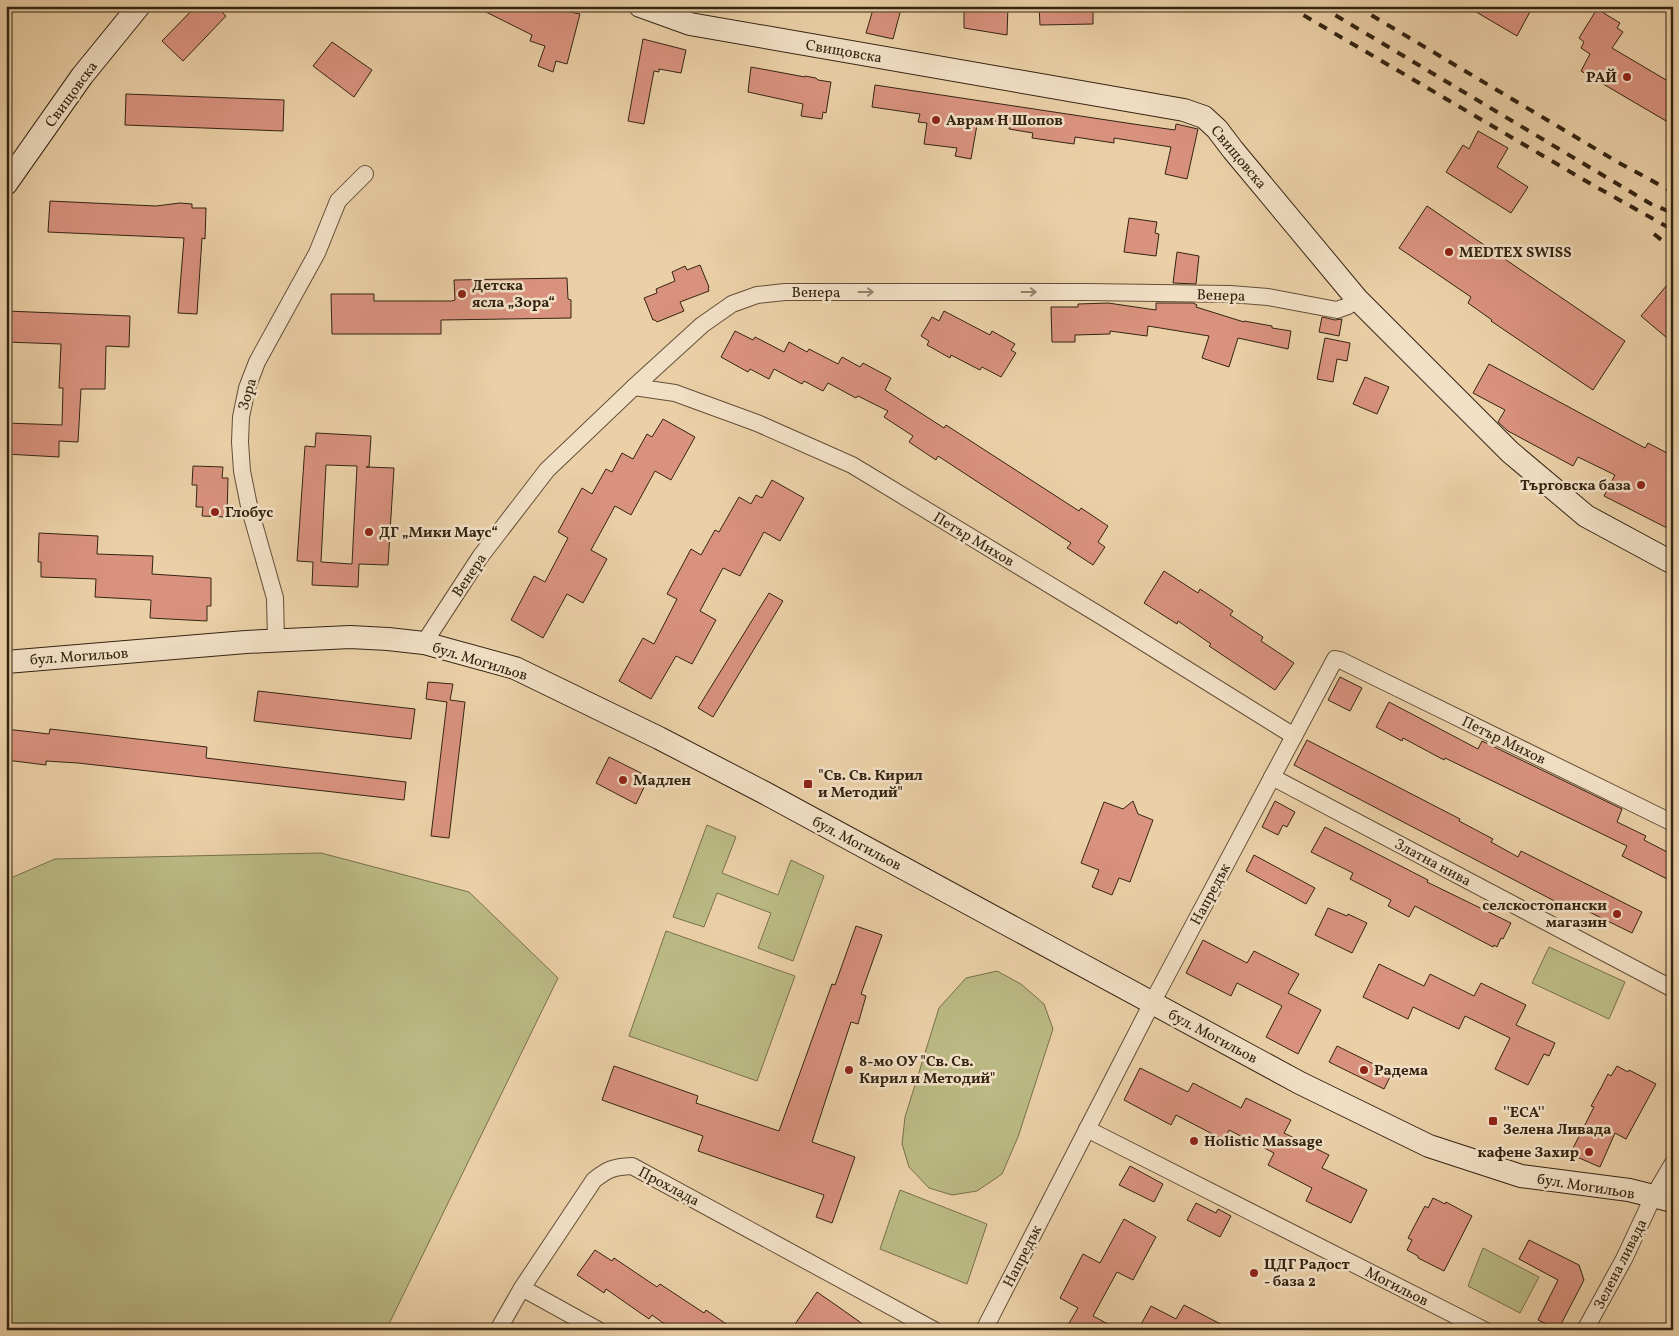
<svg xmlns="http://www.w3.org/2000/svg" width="1679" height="1336" viewBox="0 0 1679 1336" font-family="Vollkorn,serif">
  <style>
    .green { fill: #bbba84; stroke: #786f4b }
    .building { fill: #d9927e; stroke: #342412; fill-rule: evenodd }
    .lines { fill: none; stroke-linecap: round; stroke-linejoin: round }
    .street-casing { stroke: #624f37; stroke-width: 18 }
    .secondary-casing { stroke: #342412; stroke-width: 24 }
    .street { stroke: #f2e0c6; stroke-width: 16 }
    .secondary { stroke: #f2e0c6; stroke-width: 22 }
    .rail { stroke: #342412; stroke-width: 4; stroke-dasharray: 9 9; stroke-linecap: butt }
    .oneway { stroke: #93826c }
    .poi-dot { fill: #8f2418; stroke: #f2e0c6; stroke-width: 2 }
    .labels { text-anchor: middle; stroke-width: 5; stroke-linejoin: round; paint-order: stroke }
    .street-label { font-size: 15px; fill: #342412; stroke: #f2e0c6 }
    .poi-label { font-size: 15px; font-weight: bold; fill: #342412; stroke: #f2e0c6; text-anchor: start }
  </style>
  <rect width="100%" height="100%" fill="#ebd0a7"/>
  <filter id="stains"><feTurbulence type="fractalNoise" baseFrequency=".004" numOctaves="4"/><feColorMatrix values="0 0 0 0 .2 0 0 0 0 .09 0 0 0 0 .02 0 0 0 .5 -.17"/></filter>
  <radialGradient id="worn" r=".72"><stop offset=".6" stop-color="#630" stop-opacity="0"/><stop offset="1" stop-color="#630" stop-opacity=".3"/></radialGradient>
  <g class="green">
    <path d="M707 825 736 837 722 873 778 895 791 860 824 876 793 961 758 948 771 913 717 893 704 927 673 917Z"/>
    <path d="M321 853 469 892 558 978 386 1330H6V880L55 859Z"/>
    <path d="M666 931 795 976 757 1081 629 1036Z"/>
    <path d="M1549 947 1625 982 1609 1019 1532 983Z"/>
    <path d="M997 971 1021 984 1044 1004 1053 1029 1018 1137 1002 1174 977 1191 952 1195 929 1188 909 1167 902 1144 905 1117 939 1008 966 978Z"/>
    <path d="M900 1190 987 1224 967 1284 880 1249Z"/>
    <path d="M1483 1248 1539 1277 1520 1313 1468 1286Z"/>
  </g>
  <g class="building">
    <path d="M196 6H216L226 16 183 61 162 41Z"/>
    <path d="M474 6H539L580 14 567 64 556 61 553 72 538 66 545 46 530 41 532 35Z"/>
    <path d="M874 6H891L901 9 893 39 866 33Z"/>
    <path d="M964 6H1008L1007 35 964 28Z"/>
    <path d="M1039 6H1093V24L1040 25Z"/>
    <path d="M1466 6H1533L1517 36Z"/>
    <path d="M1597 9 1620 23 1617 28 1623 32 1612 48 1673 84V125L1581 71 1590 54 1581 48 1584 42 1579 38Z"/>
    <path d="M643 39 686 50 681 73 659 69V72L654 71 644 124 628 121Z"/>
    <path d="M332 42 372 70 354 97 313 66Z"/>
    <path d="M751 67 805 77V76L816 78 818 80 831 82 826 113 823 112 822 119 801 116 803 104 748 92Z"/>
    <path d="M875 85 1140 125 1175 130 1176 124 1198 129 1187 179 1165 174 1171 147 1114 138V143L1075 137 1074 144 1032 138 1033 133 1009 129 1010 123 978 119 971 159 955 156 957 148 924 144 927 123 918 122 920 114 872 107Z"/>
    <path d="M126 94 284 100 283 131 125 125Z"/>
    <path d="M1478 131 1508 148 1497 167 1528 187 1511 213 1446 172 1463 145 1469 149Z"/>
    <path d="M50 201 156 206 180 203 192 204V208H206L205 239 202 238 197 314 178 313 184 238 48 232Z"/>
    <path d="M1427 206 1625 341 1593 390 1491 321 1492 320 1468 303 1471 297 1399 248Z"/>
    <path d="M1129 218 1157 222 1155 233 1159 234 1156 256 1124 252Z"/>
    <path d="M1177 252 1199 256 1196 284 1173 283Z"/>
    <path d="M700 265 709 287 708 288 709 291 680 302 684 311 657 322 655 320H653L644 298 657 293 656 289 675 281 672 272 685 266 687 270Z"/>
    <path d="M567 278 568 299 571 300V318L441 320V334H332L331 294H374V301H452L455 300 454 280Z"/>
    <path d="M1673 278V343L1641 316Z"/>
    <path d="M1108 303 1156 310V303H1193L1197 305 1196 307 1244 322V321L1272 326V328L1291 331 1288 349 1238 338 1229 367 1202 358 1209 336 1148 326 1147 336 1110 331V334L1075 335V342H1052L1051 307H1078V304Z"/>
    <path d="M6 311 130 316 129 347 106 346 105 389H81L78 442 59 441V457L6 454V423L62 425 63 388H59L61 344 6 342Z"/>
    <path d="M944 311 990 335 992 331 1015 344 1011 350 1016 353 1001 377 982 367 980 370 951 355 950 358 927 345 929 341 921 336 932 317 939 321Z"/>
    <path d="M1322 317 1335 320 1342 319 1339 336 1319 332Z"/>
    <path d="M735 331 753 340 755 337 784 352 789 342 807 352 809 349 838 364 842 357 860 367 863 363 891 378 885 390 944 428 946 425 1079 511 1081 508 1108 526 1098 542 1105 547 1093 565 1067 548 1071 543 938 456 936 460 909 442 913 436 884 417 888 411 858 396 856 398 828 383 823 391 804 381 802 384 774 369 769 379 750 369 748 372 721 357Z"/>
    <path d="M1325 338 1350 343 1347 361 1337 359 1333 382 1317 379Z"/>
    <path d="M1489 364 1645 448 1648 443 1673 456V531L1604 496 1615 475 1578 457 1573 466 1508 431 1498 422 1505 410 1473 393Z"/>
    <path d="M1365 377 1389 387 1377 414 1353 404Z"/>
    <path d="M663 419 695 437 671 480 655 471 631 515 615 506 591 550 607 559 583 603 567 594 543 638 511 620 534 576 545 582 568 538 558 532 582 488 592 494 606 469 612 472 622 453 633 459 647 434 652 437Z"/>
    <path d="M316 433 371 436 369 467H366L394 468 388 565 359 564 358 587 312 585 313 562 297 561 305 446 315 447ZM326 465 357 466 352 564 321 562Z"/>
    <path d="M193 466 223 467 222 478H228L227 517 202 516 203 507H196L197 485H192Z"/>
    <path d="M772 480 804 498 780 541 764 532 740 576 723 568 700 611 716 620 692 664 676 656 651 699 619 681 643 638 654 644 677 599 667 594 691 549 701 555 715 530 719 532 739 497 751 504 756 495 762 498Z"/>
    <path d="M39 533 98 536 97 554 153 556 152 574 211 578V606H207V621L150 618 151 600 95 597 96 579 41 577V562H38Z"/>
    <path d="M1164 571 1198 593 1200 589 1233 611 1230 615 1263 637 1261 641 1294 663 1275 690 1209 646 1211 644 1178 621 1177 624 1144 603Z"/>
    <path d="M769 593 783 601 713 717 698 708Z"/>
    <path d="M1340 677 1362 688 1350 711 1328 700Z"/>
    <path d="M428 682 453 684 450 700 465 702 449 838 431 836 447 702 426 699Z"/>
    <path d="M258 691 415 709 411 739 254 721Z"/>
    <path d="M1389 702 1478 749 1482 741 1622 809 1617 822 1646 836 1644 840 1673 855V882L1622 856 1627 846 1445 758 1444 760 1403 738 1402 741 1376 727Z"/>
    <path d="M6 729 49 734 50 729 207 747 206 758 406 782 404 800 78 763 46 761V765L6 760Z"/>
    <path d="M1307 740 1460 819 1459 821 1493 839 1491 842 1518 857 1521 851 1642 912 1632 933 1569 902 1566 907 1294 765Z"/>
    <path d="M609 757 649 777 636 804 596 783Z"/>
    <path d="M1133 801 1138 814 1153 820 1130 882 1119 878 1112 895 1092 887 1099 870 1081 863 1104 802 1123 809Z"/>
    <path d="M1275 801 1295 812 1287 827 1283 825 1278 835 1262 827Z"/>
    <path d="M1325 827 1428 880 1427 882 1511 923 1503 939 1501 938 1497 947 1494 945 1493 947 1415 906 1409 917 1388 906 1391 900 1350 879 1353 873 1311 852Z"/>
    <path d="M1254 855 1315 888 1306 904 1246 871Z"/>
    <path d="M1328 908 1347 916 1348 914 1367 923 1352 953 1315 935Z"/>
    <path d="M856 926 882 935 861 994 866 996 858 1024 851 1022 812 1142 855 1157 832 1223 816 1217 824 1195 698 1151 703 1136 602 1100 614 1066 698 1096 696 1103 779 1131 832 984 835 985Z"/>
    <path d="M1203 940 1247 963 1254 951 1299 974 1288 993 1321 1010 1298 1054 1266 1037 1282 1006 1237 983 1231 996 1186 973Z"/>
    <path d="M1379 964 1424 986 1430 974 1474 996 1481 983 1526 1005 1516 1025 1555 1043 1549 1056 1544 1054 1528 1085 1495 1069 1510 1038 1465 1016 1459 1029 1413 1007 1408 1019 1363 997Z"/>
    <path d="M1337 1046 1392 1073 1384 1089 1329 1062Z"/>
    <path d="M1617 1066 1628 1072 1629 1070 1656 1084 1626 1139 1615 1133 1600 1167 1570 1154 1594 1107 1591 1106 1602 1086 1608 1074 1611 1076Z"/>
    <path d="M1140 1068 1188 1092 1193 1083 1241 1108 1246 1098 1291 1120 1284 1133 1329 1155 1322 1168 1367 1190 1351 1223 1306 1201 1312 1188 1268 1165 1274 1153 1229 1130 1224 1140 1176 1115 1171 1125 1124 1100Z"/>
    <path d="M1130 1166 1163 1184 1154 1202 1119 1185Z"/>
    <path d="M1433 1198 1445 1204 1446 1202 1472 1216 1444 1271 1418 1258V1256L1407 1250 1412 1240 1408 1238 1425 1206 1428 1208Z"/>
    <path d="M1196 1203 1216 1213 1218 1209 1231 1216 1220 1237 1187 1220Z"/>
    <path d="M1124 1219 1156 1237 1133 1280 1117 1272 1093 1316 1119 1330H1065L1078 1308 1060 1298 1073 1273 1083 1254 1100 1263Z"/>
    <path d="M1529 1240 1579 1265 1584 1280 1558 1330 1538 1320 1558 1280 1519 1259Z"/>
    <path d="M595 1250 612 1261 614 1258 657 1287 660 1284 704 1313 706 1310 735 1330H673L652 1315 649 1319 606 1289 604 1293 577 1275Z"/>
    <path d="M817 1292 843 1310 871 1330H791Z"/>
    <path d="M1184 1305 1232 1330H1138L1151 1306 1176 1319Z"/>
  </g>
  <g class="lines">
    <g class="street-casing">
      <g id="street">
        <path d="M634 387 675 393 757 423 852 465 1106 619 1294 736"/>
        <path d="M276 640 275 598 249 506 242 471 240 442 241 417 247 388 257 362 317 253 338 201 365 174"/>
        <path d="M424 643 480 557 547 470 634 387 702 325 732 304 757 295 785 292H1086L1230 294 1268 297 1337 310 1348 306 1357 299"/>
        <path d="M1272 777 1673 989"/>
        <path d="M1087 1129 1484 1330"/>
        <path d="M522 1288 598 1330"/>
        <path d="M498 1330 522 1288 594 1180C608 1169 613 1167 632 1166L934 1330"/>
        <path d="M984 1330 1152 1003 1335 659 1340 660 1673 823"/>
        <path d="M1585 1330 1624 1259 1653 1197 1673 1163"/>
      </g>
    </g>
    <g class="secondary-casing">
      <g id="secondary">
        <path d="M640 6 690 24 1184 110 1204 117 1217 129 1233 150 1357 299 1510 452 1586 516 1673 563"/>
        <path d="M6 184 82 76 139 6"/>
        <path d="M6 662 246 642 350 637 388 639 424 643 515 668 659 738 765 793 1300 1083 1429 1146 1521 1176 1629 1190 1673 1201"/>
      </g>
    </g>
    <use href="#street" class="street"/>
    <use href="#secondary" class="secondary"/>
    <g class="rail">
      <path d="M1288 6 1591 184 1673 230"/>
      <path d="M1320 6 1651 204 1673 213"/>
      <path d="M1356 6 1621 164 1673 192"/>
      <path d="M1654 234 1673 249"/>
    </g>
  </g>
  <defs><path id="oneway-shaft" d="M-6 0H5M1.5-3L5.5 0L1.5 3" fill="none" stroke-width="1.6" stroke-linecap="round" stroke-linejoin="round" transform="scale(1.25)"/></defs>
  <g class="oneway">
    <use href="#oneway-shaft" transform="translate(866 292)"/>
    <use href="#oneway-shaft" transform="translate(1029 292)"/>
  </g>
  <g class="poi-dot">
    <circle cx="1627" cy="77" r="5"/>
    <circle cx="936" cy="120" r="5"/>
    <circle cx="1449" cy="252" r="5"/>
    <circle cx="462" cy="294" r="5"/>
    <circle cx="1641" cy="485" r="5"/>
    <circle cx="215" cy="512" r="5"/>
    <circle cx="369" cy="532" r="5"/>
    <circle cx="623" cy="780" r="5"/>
    <rect x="803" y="779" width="10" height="10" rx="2.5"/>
    <circle cx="1617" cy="914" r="5"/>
    <circle cx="849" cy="1070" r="5"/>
    <circle cx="1364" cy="1070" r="5"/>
    <rect x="1488" y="1116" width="10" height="10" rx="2.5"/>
    <circle cx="1194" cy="1141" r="5"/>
    <circle cx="1589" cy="1152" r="5"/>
    <circle cx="1254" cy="1273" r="5"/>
  </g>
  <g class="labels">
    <g class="street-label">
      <text transform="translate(844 51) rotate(10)" y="5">Свищовска</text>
      <text transform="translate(71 94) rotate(-54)" y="5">Свищовска</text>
      <text transform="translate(1239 157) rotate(50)" y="5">Свищовска</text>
      <text x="816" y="297">Венера</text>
      <text transform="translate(1221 295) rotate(2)" y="5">Венера</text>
      <text transform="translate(247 394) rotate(-74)" y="5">Зора</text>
      <text transform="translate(974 539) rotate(31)" y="5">Петър Михов</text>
      <text transform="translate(469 575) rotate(-56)" y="5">Венера</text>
      <text transform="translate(79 656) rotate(-4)" y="5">бул. Могильов</text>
      <text transform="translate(480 661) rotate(17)" y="5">бул. Могильов</text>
      <text transform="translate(1504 740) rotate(26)" y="5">Петър Михов</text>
      <text transform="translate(857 843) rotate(28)" y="5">бул. Могильов</text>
      <text transform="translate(1433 862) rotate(28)" y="5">Златна нива</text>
      <text transform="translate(1210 894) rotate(-62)" y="5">Напредък</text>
      <text transform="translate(1213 1036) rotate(28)" y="5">бул. Могильов</text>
      <text transform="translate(669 1186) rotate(28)" y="5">Прохлада</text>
      <text transform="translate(1586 1186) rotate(9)" y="5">бул. Могильов</text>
      <text transform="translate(1022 1256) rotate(-63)" y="5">Напредък</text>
      <text transform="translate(1620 1264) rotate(-63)" y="5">Зелена ливада</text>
      <text transform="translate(1397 1286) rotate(27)" y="5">Могильов</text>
    </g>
    <g class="poi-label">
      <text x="1617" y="82" text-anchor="end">РАЙ</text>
      <text x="946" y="125">Аврам Н Шопов</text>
      <text x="1459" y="257">MEDTEX SWISS</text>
      <text x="472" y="290">Детска<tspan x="472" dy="17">ясла „Зора“</tspan></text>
      <text x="1631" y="490" text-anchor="end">Търговска база</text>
      <text x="225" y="517">Глобус</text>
      <text x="379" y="537">ДГ „Мики Маус“</text>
      <text x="818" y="780">"Св. Св. Кирил<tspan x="818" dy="17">и Методий"</tspan></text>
      <text x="633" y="785">Мадлен</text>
      <text x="1607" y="910" text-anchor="end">селскостопански<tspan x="1607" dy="17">магазин</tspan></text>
      <text x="859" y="1066">8-мо ОУ "Св. Св.<tspan x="859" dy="17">Кирил и Методий"</tspan></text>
      <text x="1374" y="1075">Радема</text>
      <text x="1503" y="1117">''ЕСА''<tspan x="1503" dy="17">Зелена Ливада</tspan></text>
      <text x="1204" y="1146">Holistic Massage</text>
      <text x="1579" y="1157" text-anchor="end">кафене Захир</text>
      <text x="1264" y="1269">ЦДГ Радост<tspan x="1264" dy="17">- база 2</tspan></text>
    </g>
  </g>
  <rect width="1679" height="1336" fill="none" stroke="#ebd0a7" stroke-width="25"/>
  <rect x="8" y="8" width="1664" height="1321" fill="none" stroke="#342412" stroke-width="2.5"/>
  <rect x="12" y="12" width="1654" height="1311" fill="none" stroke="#342412"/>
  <rect width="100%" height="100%" filter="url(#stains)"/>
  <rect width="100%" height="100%" fill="url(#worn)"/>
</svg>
